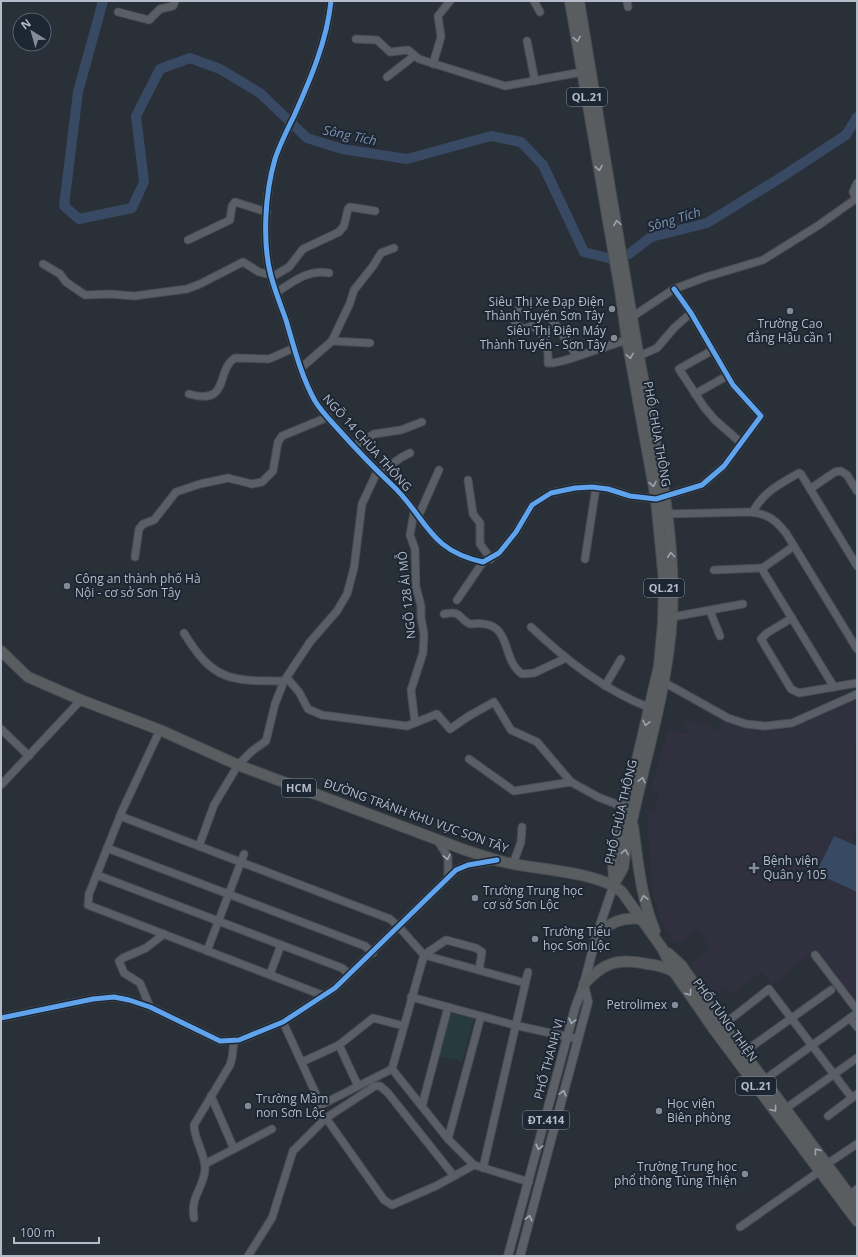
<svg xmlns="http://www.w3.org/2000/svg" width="858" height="1257" viewBox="0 0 858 1257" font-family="'Open Sans',sans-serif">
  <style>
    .medical { fill: #31303e }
    .green { fill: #273a3e }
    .water { fill: #384963 }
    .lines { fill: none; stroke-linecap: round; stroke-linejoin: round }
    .river { stroke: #384963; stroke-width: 10 }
    .minor-casing { stroke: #484c53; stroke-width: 9 }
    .major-casing { stroke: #484c55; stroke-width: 10 }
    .highway-casing { stroke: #474c53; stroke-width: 12 }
    .minor { stroke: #5a5e66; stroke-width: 7 }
    .major { stroke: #5c6168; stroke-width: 8 }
    .highway { stroke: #5a5d60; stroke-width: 10 }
    .cycleway-casing { stroke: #1d2633; stroke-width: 8 }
    .cycleway { stroke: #60a3ed; stroke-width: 5 }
    .oneway { stroke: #9ea4af }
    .oneway2 { stroke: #a2a9b5 }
    .oneway3 { stroke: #a2aab6 }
    .poi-dot { fill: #848b96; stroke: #1d2633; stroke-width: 1.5 }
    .labels { text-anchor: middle; stroke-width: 4; stroke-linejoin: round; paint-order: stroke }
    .shield { fill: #1d2633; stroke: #878f9c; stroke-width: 1 }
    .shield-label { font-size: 11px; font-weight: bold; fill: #b4bcc9 }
    .poi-label { font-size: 12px; fill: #b4bcc9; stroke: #1d2633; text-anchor: start }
    .street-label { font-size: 12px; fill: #b4bcc9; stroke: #1d2633 }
    .water-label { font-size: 13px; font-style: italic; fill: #7c92b1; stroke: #1d2633 }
  </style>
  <rect width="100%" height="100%" fill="#2a3038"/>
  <path class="medical" d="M857 700V739L854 741V803L857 805V828L852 840 857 843V1006L856 1007 812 953 772 985 762 972 732 995 726 988 713 997 690 964 711 948 697 930 676 945 664 929 652 893 647 810 654 811 659 794 651 789 668 729 686 734 687 730 683 728 686 720 711 724 710 729 718 731 723 717 746 726 792 724Z"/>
  <path class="green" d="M451 1013 474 1019 462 1062 439 1056Z"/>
  <path class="water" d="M834 836 857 846V892L816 873Z"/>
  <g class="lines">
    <path class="river" d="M103 1 78 92 64 206 79 219 132 208 144 182 136 116 160 69 190 58 220 69 260 93 307 138 342 149 407 159 491 136 521 142 543 165 584 252 612 259 629 254 651 237 707 223 777 180 846 135 857 117"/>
    <g class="minor-casing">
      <g id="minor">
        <path d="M331 1C327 41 310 80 294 116 287 130 280 144 275 159 265 193 262 242 271 276 275 291 281 306 286 320 294 347 301 376 315 401 321 411 330 420 338 429 355 448 372 466 390 483 427 517 427 550 483 562L499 553 516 532 532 505 551 493 575 488 592 487 608 489 630 496 656 499 702 485 724 466 761 416 733 385 691 313 674 289"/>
        <path d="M534 1 540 12"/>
        <path d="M627 1 628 7"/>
        <path d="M118 12 149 20 160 9 173 6 175 1"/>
        <path d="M356 39 377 40 390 52 408 50 419 59 505 86 582 72"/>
        <path d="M527 41 535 81"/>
        <path d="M433 64 441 37 438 16 450 1"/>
        <path d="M387 77 414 56"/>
        <path d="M856 198 853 192 857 183"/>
        <path d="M188 240 230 220 232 206 235 202 267 212"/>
        <path d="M43 264 60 274 66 282 85 295 110 294 134 296 187 289 200 284 243 262 259 272 271 275"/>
        <path d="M272 277 289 267 303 249 339 232 344 226 348 209 350 207 375 211"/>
        <path d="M277 292C294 281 309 269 329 273"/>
        <path d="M518 310 515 323C521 329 525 330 532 326 545 332 549 350 548 363 560 365 610 344 627 340"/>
        <path d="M549 315 577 356"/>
        <path d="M629 319 674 289 706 277 763 260 819 225 857 198"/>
        <path d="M332 341 370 343"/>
        <path d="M713 350 679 369 704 407 715 420 740 442"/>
        <path d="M639 356 657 348 674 328 691 313"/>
        <path d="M301 368 332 341 350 303 354 290 373 266 381 253 394 248"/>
        <path d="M189 394C231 406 215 370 235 358L269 359 294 348"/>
        <path d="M695 394 727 376"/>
        <path d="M354 446 374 434 401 430 422 422"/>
        <path d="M379 473 402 457 410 453"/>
        <path d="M468 480 473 514 480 523V544L491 559"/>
        <path d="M810 489 835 472 841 471 847 475 857 491"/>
        <path d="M414 512 410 535 415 549 416 587 421 606V618L424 634 423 653 411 690 415 723"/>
        <path d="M753 512C762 493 781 483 799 473L801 474 857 566"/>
        <path d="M666 514 748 512C766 513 775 519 786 533L857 649"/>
        <path d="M418 517 439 470"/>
        <path d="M794 546 764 567 763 571 834 687"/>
        <path d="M135 557 139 529 143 524 154 520 176 492 200 484 228 478 252 484 262 482 273 471 278 442 282 436 328 417"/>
        <path d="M585 559 596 487"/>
        <path d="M714 570 762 568"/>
        <path d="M457 600 483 562"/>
        <path d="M710 611 720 636"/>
        <path d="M444 614C463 610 458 619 470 624 515 618 499 658 522 674L534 673 566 658"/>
        <path d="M672 617 743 604"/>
        <path d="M792 618 767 633 761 639 791 689 799 693 857 683"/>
        <path d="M531 627C566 660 604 690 650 708"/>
        <path d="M184 633C213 681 230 681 284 681"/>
        <path d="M287 678 299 692 308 709 322 715 407 726 437 714 450 729 469 716 494 702 511 730 537 742 571 782 598 797 626 808"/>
        <path d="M660 680 728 718 746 724 765 726 792 723 857 694"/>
        <path d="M605 686 621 659"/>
        <path d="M1 729 29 756"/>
        <path d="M160 730 122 811 89 894 88 905 322 995"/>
        <path d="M469 759 514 791 571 782"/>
        <path d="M1 785 81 700"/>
        <path d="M120 816 390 919 399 927 424 955 525 983"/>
        <path d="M438 841 448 857V877"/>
        <path d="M199 846 214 805 238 765 252 751 266 741 275 704 284 681 310 642 337 611 347 594 354 568 362 504 377 472"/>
        <path d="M107 848 365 946 373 953"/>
        <path d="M513 864 521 842 522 827"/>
        <path d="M97 875 342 968 349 974"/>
        <path d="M207 951 244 854"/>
        <path d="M815 955 857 1010"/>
        <path d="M270 974 281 945"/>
        <path d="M411 997 514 1025 578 1039"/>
        <path d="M150 1007 140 983 124 973 119 961 123 958 146 948 164 934"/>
        <path d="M1 1018 93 999 114 997 129 1000 150 1007 220 1041 239 1040 283 1022 335 988 456 870 468 865 494 861"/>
        <path d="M850 1018 857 1027"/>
        <path d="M283 1022 321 1105 392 1069 424 955 446 940 476 948 482 952 479 970"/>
        <path d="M723 1025 769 989 852 1098"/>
        <path d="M339 1045 358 1086"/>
        <path d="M744 1052 831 990"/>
        <path d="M302 1062 339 1045 373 1018 404 1026"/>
        <path d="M392 1069 448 1139 474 1165 529 1182"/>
        <path d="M764 1080 857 1013"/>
        <path d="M211 1096 234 1149"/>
        <path d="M422 1106 448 1007"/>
        <path d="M785 1109 857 1058"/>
        <path d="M828 1116 857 1094"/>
        <path d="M326 1118 384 1200 392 1205 436 1186 474 1165"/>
        <path d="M448 1139 481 1016"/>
        <path d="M205 1164 272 1129"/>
        <path d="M827 1164 857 1144"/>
        <path d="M483 1168 528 972"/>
        <path d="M849 1195 857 1189"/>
        <path d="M194 1218C190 1197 203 1189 205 1170 206 1155 194 1140 194 1125L230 1065 232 1058 234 1041"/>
        <path d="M740 1227 820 1171"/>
        <path d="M248 1256 272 1218 293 1151 326 1118 375 1086H380L388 1093 454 1176"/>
      </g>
    </g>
    <g class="major-casing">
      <g id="major">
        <path d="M508 1256 575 1008 584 984 596 937 614 884"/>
        <path d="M520 1256 588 1002 584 985"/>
      </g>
    </g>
    <g class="highway-casing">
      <g id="highway">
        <path d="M570 1 620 290 627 340 656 499 664 581 663 623 659 666 613 863 614 882"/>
        <path d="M579 1C598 114 616 228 636 341 652 431 677 524 672 616 667 702 636 783 623 868L614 884"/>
        <path d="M1 651 28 677 81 700 160 730 238 765 465 850C478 854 491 859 504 862 535 870 599 871 622 892L662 948 674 972 715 1031 857 1221"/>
        <path d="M633 826C638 862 641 898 655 931"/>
        <path d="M596 937C609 922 622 917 641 919"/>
        <path d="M668 953 682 966 723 1025 857 1205"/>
        <path d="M584 984C604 962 618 958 647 964 656 965 666 967 674 972L676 970"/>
      </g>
    </g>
    <use href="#minor" class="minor"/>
    <use href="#major" class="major"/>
    <use href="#highway" class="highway"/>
    <g class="cycleway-casing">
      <g id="cycleway">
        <path d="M331 1C327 41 310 80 294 116 287 130 280 144 275 159 265 193 262 242 271 276 275 291 281 306 286 320 294 347 301 376 315 401 321 411 330 420 338 429 355 448 372 466 390 483 427 517 427 550 483 562L499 553 516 532 532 505 551 493 575 488 592 487 608 489 630 496 656 499 702 485 724 466 761 416 733 385 691 313 674 289"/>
        <path d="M1 1018 93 999 114 997 129 1000 150 1007 220 1041 239 1040 283 1022 335 988 456 870 468 865 497 860"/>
      </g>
    </g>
    <use href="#cycleway" class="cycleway"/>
  </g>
  <defs><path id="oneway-chevron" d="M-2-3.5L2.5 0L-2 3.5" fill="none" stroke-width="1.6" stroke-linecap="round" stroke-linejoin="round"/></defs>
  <g class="oneway">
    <use href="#oneway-chevron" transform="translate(577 39) rotate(80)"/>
    <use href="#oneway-chevron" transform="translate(599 168) rotate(80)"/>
    <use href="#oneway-chevron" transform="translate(617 223) rotate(-99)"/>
    <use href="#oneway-chevron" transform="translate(630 356) rotate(80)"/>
    <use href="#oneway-chevron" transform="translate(653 484) rotate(80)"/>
    <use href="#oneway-chevron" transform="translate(671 555) rotate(-94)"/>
    <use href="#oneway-chevron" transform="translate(646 723) rotate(103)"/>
    <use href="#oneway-chevron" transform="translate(642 780) rotate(-77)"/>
    <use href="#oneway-chevron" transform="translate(625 852) rotate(-79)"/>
    <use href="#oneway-chevron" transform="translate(644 898) rotate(-102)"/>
    <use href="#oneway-chevron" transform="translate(689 993) rotate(55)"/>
    <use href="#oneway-chevron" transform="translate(774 1109) rotate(53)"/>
    <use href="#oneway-chevron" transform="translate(817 1151) rotate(-127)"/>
  </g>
  <use class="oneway2" href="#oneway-chevron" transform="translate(447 857) rotate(77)"/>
  <g class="oneway3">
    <use href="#oneway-chevron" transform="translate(572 1021) rotate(104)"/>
    <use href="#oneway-chevron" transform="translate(563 1093) rotate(-75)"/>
    <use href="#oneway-chevron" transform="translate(539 1147) rotate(105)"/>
    <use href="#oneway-chevron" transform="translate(529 1218) rotate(-76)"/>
  </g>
  <g class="poi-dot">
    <circle cx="612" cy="309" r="4"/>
    <circle cx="790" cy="311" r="4"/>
    <circle cx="614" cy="338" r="4"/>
    <circle cx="67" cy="586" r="4"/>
    <path d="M752 862h4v4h4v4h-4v4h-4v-4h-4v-4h4z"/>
    <circle cx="475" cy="898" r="4"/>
    <circle cx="535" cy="939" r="4"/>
    <circle cx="675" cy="1005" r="4"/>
    <circle cx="248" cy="1106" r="4"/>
    <circle cx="659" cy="1111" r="4"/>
    <circle cx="745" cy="1174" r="4"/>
  </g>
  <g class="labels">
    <g class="shield">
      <rect x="567" y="88" width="40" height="18" rx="3"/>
      <rect x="644" y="579" width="40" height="18" rx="3"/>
      <rect x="282" y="779" width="34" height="18" rx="3"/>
      <rect x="736" y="1077" width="40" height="18" rx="3"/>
      <rect x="523" y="1111" width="46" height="18" rx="3"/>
    </g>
    <g class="shield-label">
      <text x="587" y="101">QL.21</text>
      <text x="664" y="592">QL.21</text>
      <text x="299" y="792">HCM</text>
      <text x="756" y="1090">QL.21</text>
      <text x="546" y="1124">ĐT.414</text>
    </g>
    <g class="poi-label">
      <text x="604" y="306" text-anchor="end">Siêu Thị Xe Đạp Điện<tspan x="604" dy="14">Thành Tuyến Sơn Tây</tspan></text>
      <text x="790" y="328" text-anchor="middle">Trường Cao<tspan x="790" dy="14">đẳng Hậu cần 1</tspan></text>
      <text x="606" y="335" text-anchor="end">Siêu Thị Điện Máy<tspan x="606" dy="14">Thành Tuyến - Sơn Tây</tspan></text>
      <text x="75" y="583">Công an thành phố Hà<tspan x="75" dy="14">Nội - cơ sở Sơn Tây</tspan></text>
      <text x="763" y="865">Bệnh viện<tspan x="763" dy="14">Quân y 105</tspan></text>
      <text x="483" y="895">Trường Trung học<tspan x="483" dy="14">cơ sở Sơn Lộc</tspan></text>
      <text x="543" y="936">Trường Tiểu<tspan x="543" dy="14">học Sơn Lộc</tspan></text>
      <text x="667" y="1009" text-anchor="end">Petrolimex</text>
      <text x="256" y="1103">Trường Mầm<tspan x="256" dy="14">non Sơn Lộc</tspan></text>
      <text x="667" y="1108">Học viện<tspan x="667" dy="14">Biên phòng</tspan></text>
      <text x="737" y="1171" text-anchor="end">Trường Trung học<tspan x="737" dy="14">phổ thông Tùng Thiện</tspan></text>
    </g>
    <g class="street-label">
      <text transform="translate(657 434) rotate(80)" y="4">PHỐ CHÙA THÔNG</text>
      <text transform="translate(367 443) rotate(48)" y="4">NGÕ 14 CHÙA THÔNG</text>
      <text transform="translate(407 595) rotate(-96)" y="4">NGÕ 128 ÁI MỖ</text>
      <text transform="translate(621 812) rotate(-77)" y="4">PHỐ CHÙA THÔNG</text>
      <text transform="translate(416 816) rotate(20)" y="4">ĐƯỜNG TRÁNH KHU VỰC SƠN TÂY</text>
      <text transform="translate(725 1020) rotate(54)" y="4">PHỐ TÙNG THIỆN</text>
      <text transform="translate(549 1059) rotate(-75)" y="4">PHỐ THANH VỊ</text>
    </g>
    <g class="water-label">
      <text transform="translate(350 135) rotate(12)" y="5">Sông Tích</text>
      <text transform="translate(674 219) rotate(-17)" y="5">Sông Tích</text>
    </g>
  </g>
  <rect width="858" height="1257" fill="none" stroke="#b4bcc9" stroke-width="4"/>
  <g transform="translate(32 32) rotate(323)"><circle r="19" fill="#1d2633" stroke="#59626f"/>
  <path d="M0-3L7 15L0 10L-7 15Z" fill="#848b96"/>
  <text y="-6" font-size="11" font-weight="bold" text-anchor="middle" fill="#b4bcc9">N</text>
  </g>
  <path d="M14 1237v6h85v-6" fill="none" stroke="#b4bcc9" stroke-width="2"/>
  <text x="20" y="1237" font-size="12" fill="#b4bcc9" stroke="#1d2633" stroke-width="3" paint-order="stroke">100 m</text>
</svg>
